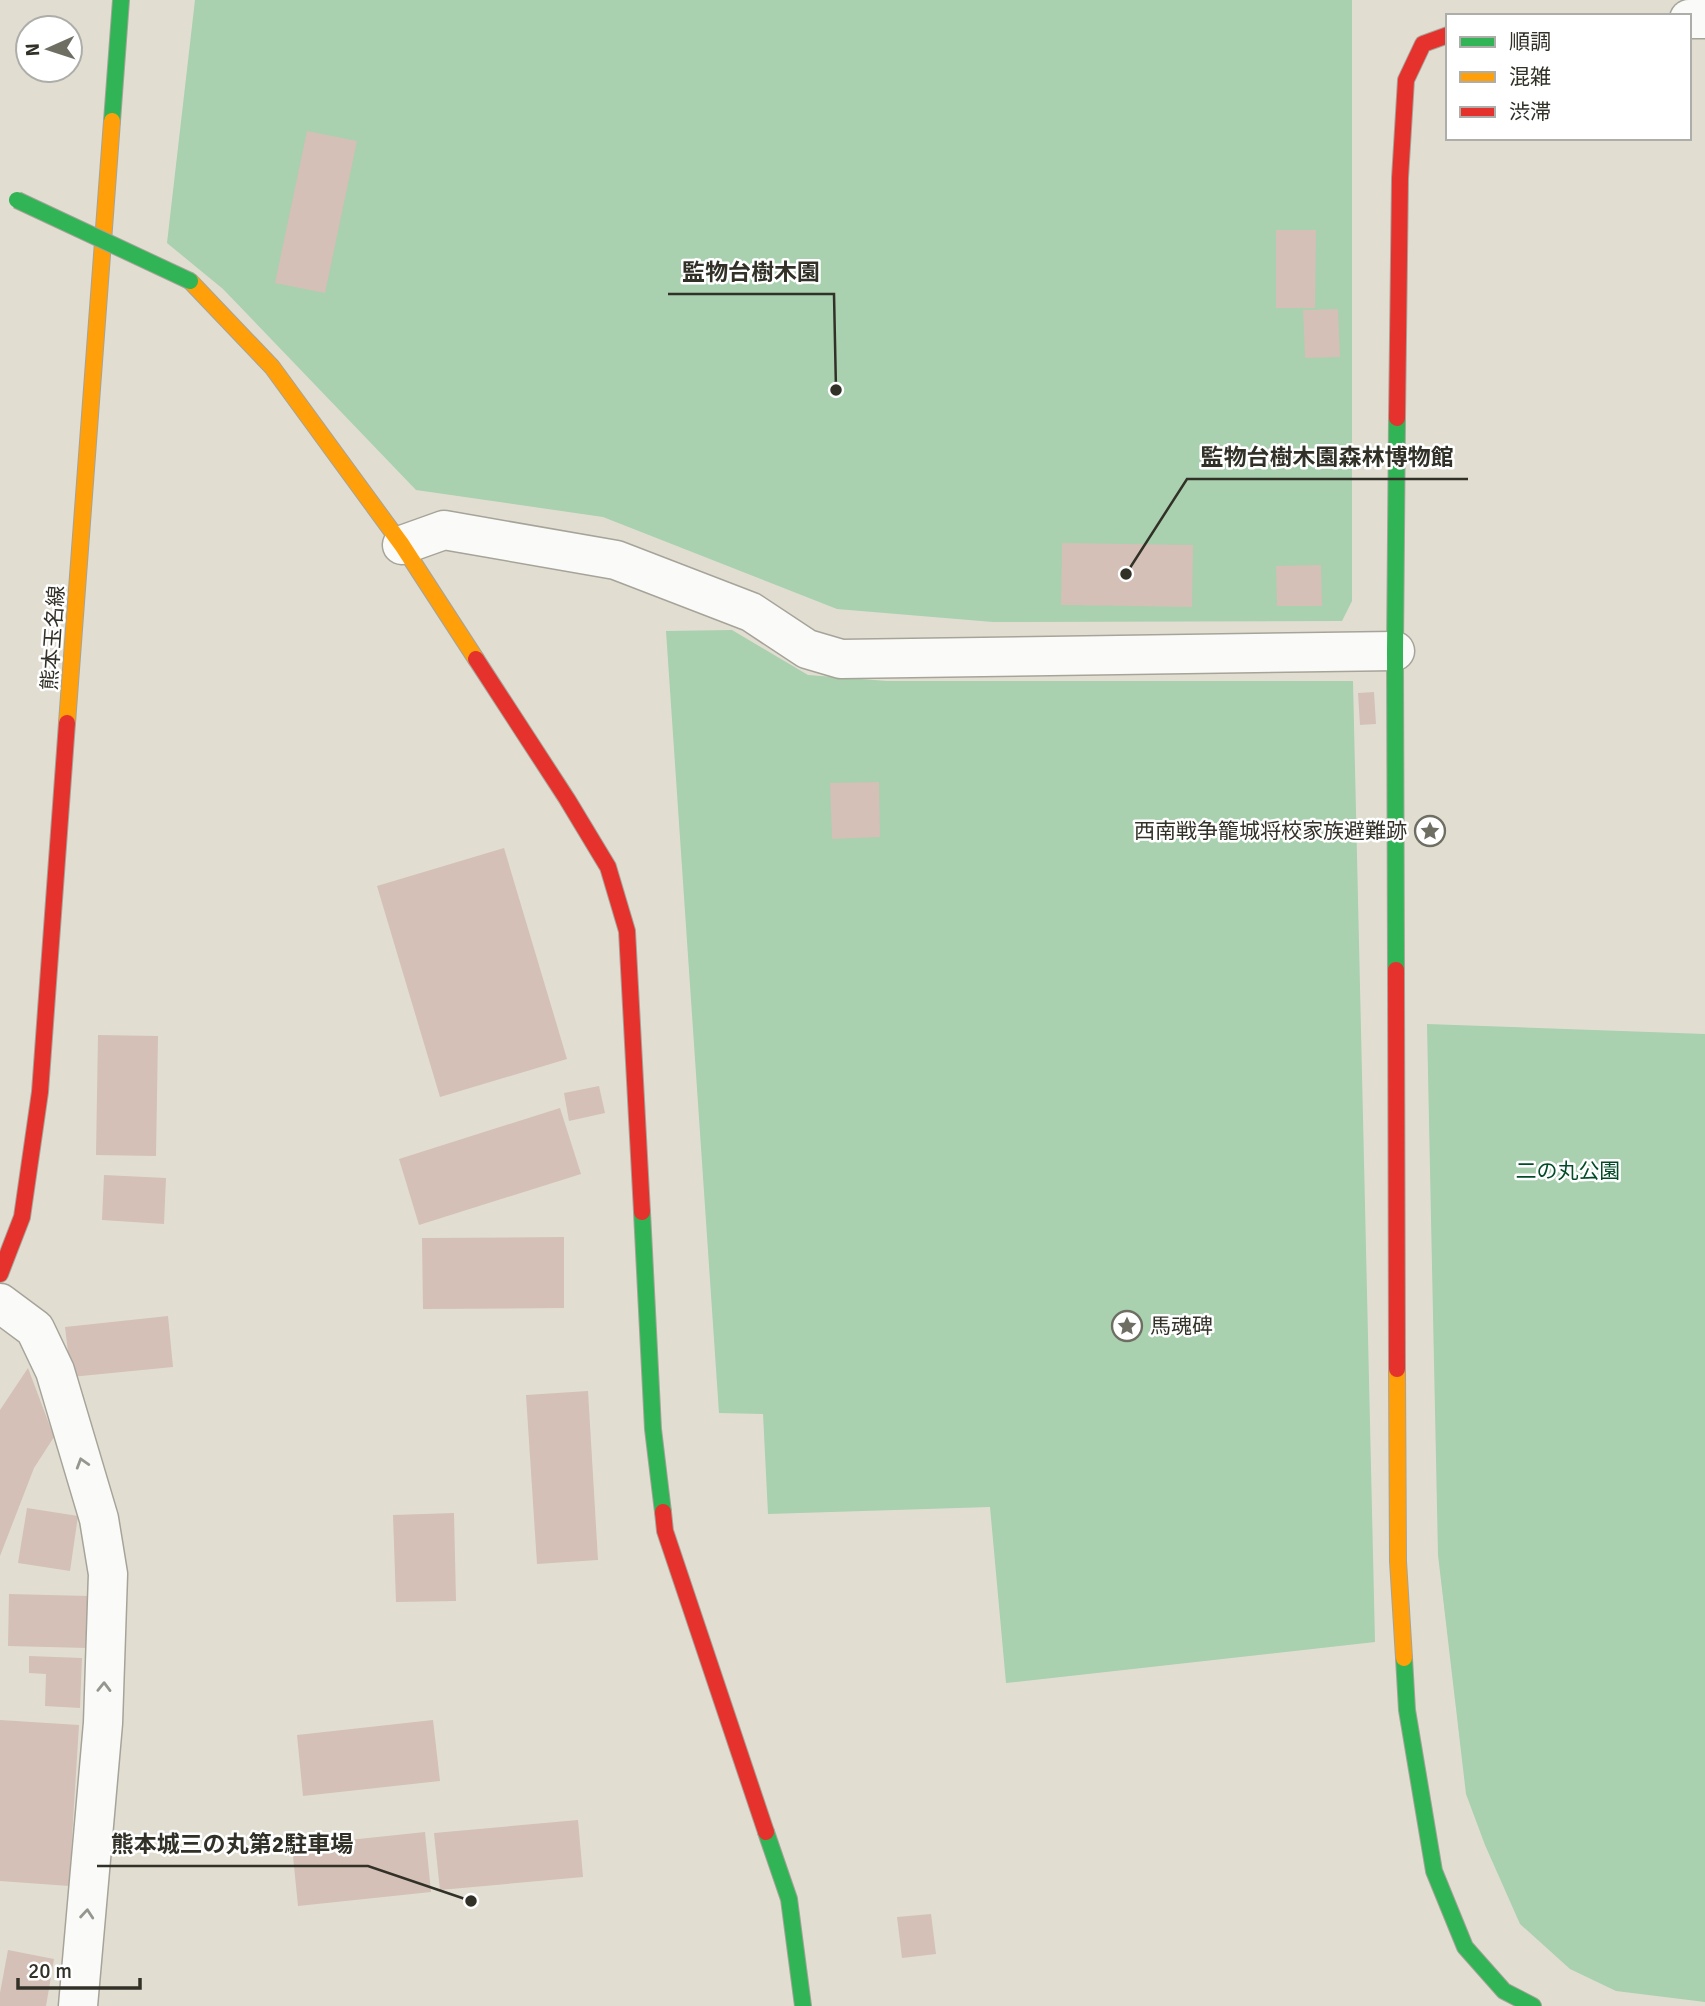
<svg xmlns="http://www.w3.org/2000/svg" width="1705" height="2006" viewBox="0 0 1705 2006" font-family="Signika,'Noto Sans JP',sans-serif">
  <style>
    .green { fill: #a9d0af }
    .building { fill: #d4c0b6 }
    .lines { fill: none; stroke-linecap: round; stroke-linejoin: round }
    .street-casing { stroke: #a6a399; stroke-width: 41 }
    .fast-casing { stroke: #a6a399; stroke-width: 18 }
    .slow-casing { stroke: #a6a399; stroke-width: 18 }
    .jam-casing { stroke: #a6a399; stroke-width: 18 }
    .street { stroke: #fafaf8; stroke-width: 38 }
    .fast { stroke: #30b455; stroke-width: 16 }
    .slow { stroke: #ff9f0a; stroke-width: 16 }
    .jam { stroke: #e5322d; stroke-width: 16 }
    .fast-bridge-casing { stroke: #a6a399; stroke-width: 18; stroke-linecap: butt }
    .fast-bridge { stroke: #30b455; stroke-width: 16 }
    .oneway { stroke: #969690 }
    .labels { text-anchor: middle; stroke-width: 5; stroke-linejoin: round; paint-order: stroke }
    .street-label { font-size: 21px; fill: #323128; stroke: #fff }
    .poi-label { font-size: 21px; fill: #323128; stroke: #fff; text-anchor: end }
    .park-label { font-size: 21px; fill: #014c27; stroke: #fff }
    .leader { fill: none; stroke: #323128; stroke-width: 2.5 }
    .callout-dot { fill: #323128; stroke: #fff; stroke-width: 2.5 }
    .callout-label { font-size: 23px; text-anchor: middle; font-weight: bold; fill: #323128; stroke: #fff; stroke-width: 5; stroke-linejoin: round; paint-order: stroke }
  </style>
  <rect width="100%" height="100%" fill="#e1ded1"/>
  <g class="green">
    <path d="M195 0H1352V601L1342 621 993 622 837 609 603 517 416 490 223 289 167 243Z"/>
    <path d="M732 630 808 675 887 681H1353L1375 1642 1006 1683 990 1507 768 1514 763 1414 719 1413 666 631Z"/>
    <path d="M1427 1024 1705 1034V2002L1616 1991 1570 1969 1520 1924 1485 1845 1466 1794 1438 1555Z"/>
  </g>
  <g class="building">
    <path d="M307 131 357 141 325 293 275 283Z"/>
    <path d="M1276 230H1316L1315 308H1276Z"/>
    <path d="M1338 309 1340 357 1305 358 1303 310Z"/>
    <path d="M1062 543 1193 545 1192 607 1061 605Z"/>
    <path d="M1321 565 1322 606H1277L1276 566Z"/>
    <path d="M1374 692 1376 724 1360 725 1358 693Z"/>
    <path d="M879 782 880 837 832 839 830 783Z"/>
    <path d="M504 848 567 1059 440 1097 377 886Z"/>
    <path d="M98 1035 158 1036 156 1156 96 1155Z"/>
    <path d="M599 1086 605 1113 569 1121 564 1093Z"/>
    <path d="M560 1108 581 1174 419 1225 399 1159Z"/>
    <path d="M104 1175 166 1178 164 1224 102 1220Z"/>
    <path d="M564 1237V1308L423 1309 422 1238Z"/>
    <path d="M168 1316 173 1367 71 1377 65 1327Z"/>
    <path d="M28 1368 54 1437 34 1468 0 1556V1410Z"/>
    <path d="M588 1391 598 1560 537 1564 526 1395Z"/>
    <path d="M27 1508 78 1516 70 1571 18 1563Z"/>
    <path d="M454 1513 456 1601 396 1602 393 1515Z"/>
    <path d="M9 1594 89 1596 87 1648 8 1646Z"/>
    <path d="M29 1656 82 1658 80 1708 45 1706 46 1674 29 1673Z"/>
    <path d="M0 1720 79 1725 69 1886 0 1881Z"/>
    <path d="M433 1720 440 1781 303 1796 297 1735Z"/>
    <path d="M578 1820 583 1877 440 1890 434 1833Z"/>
    <path d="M425 1832 431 1892 298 1906 292 1846Z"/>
    <path d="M931 1914 936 1954 902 1958 897 1917Z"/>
    <path d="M8 1950 54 1959 46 2006H0V1993Z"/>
  </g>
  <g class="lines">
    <g class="street-casing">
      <g id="street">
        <path d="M1689 19H1705"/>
        <path d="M402 545 444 530 616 560 751 612 807 649 841 659 1395 651"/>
        <path d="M0 1303 35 1329 55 1371 99 1519 108 1574 103 1723 78 2006"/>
      </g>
    </g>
    <g class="fast-casing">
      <g id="fast">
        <path d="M112 121 121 0"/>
        <path d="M1396 970 1395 651 1397 418"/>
        <path d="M642 1212 653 1429 663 1512"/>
        <path d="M1404 1658 1407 1710 1434 1871 1465 1947 1504 1991 1533 2006"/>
        <path d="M766 1832 789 1899 803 2006"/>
      </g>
    </g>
    <g class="slow-casing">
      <g id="slow">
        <path d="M190 281 272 367 402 545 476 659"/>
        <path d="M67 723 112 121"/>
        <path d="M1397 1369 1398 1561 1404 1658"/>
      </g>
    </g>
    <g class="jam-casing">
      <g id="jam">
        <path d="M1397 418 1400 178 1406 80 1423 44 1448 35"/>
        <path d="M476 659 567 799 608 867 627 931 642 1212"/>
        <path d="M1396 970 1397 1369"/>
        <path d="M0 1274 22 1217 40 1092 67 723"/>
        <path d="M663 1512 665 1531 766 1832"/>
      </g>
    </g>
    <use href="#street" class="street"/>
    <use href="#fast" class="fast"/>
    <use href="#slow" class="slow"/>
    <use href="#jam" class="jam"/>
    <g class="fast-bridge-casing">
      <path id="fast-bridge" d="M17 200 190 281"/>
    </g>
    <use href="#fast-bridge" class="fast-bridge"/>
  </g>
  <defs><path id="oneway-chevron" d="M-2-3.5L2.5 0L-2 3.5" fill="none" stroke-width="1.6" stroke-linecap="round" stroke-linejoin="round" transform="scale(1.75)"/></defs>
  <g class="oneway">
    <use href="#oneway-chevron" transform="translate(82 1463) rotate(-107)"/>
    <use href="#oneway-chevron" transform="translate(104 1687) rotate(-89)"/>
    <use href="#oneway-chevron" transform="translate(87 1914) rotate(-85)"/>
  </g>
  <defs>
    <g id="sight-ring" transform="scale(1.575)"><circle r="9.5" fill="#fff" stroke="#6f6e63" stroke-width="1.5"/><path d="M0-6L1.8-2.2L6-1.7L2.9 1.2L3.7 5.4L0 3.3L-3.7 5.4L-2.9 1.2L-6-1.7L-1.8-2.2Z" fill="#6f6e63"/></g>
  </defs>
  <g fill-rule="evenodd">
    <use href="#sight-ring" x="1430" y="831"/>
    <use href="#sight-ring" x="1127" y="1326"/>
  </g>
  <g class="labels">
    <g class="street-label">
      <text transform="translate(53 638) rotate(-86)" y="7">熊本玉名線</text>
    </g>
    <g class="poi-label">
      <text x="1407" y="838">西南戦争籠城将校家族避難跡</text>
      <text x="1150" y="1333" text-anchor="start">馬魂碑</text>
    </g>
    <g class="park-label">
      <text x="1568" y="1178">二の丸公園</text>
    </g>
  </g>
  <path class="leader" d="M836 390L834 294H668M1126 574L1187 479H1468M471 1901L368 1866H97"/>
  <g class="callout-dot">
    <circle cx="836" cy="390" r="7"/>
    <circle cx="1126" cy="574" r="7"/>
    <circle cx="471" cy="1901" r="7"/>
  </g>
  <g class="callout-label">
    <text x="751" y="280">監物台樹木園</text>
    <text x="1327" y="465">監物台樹木園森林博物館</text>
    <text x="232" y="1852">熊本城三の丸第2駐車場</text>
  </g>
  <rect x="1446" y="14" width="245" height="126" fill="#ffffff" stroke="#adada9" stroke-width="2"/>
  <rect x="1460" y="37" width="35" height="10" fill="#30b455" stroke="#adada9" stroke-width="2"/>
  <text x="1509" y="49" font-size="21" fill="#323128">順調</text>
  <rect x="1460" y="72" width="35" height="10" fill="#ff9f0a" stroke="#adada9" stroke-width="2"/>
  <text x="1509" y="84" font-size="21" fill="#323128">混雑</text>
  <rect x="1460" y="107" width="35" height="10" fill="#e5322d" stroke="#adada9" stroke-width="2"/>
  <text x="1509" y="119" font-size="21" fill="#323128">渋滞</text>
  <g transform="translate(49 49) rotate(267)"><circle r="33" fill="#ffffff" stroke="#adada9" stroke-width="2"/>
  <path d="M0-5L12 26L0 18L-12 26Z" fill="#6f6e63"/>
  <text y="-10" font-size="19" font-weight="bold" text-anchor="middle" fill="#323128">N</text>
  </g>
  <path d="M18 1978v10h122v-10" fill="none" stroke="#323128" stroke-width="3.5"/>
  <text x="28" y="1978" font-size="21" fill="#323128" stroke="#ffffff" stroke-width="5" paint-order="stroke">20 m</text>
</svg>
